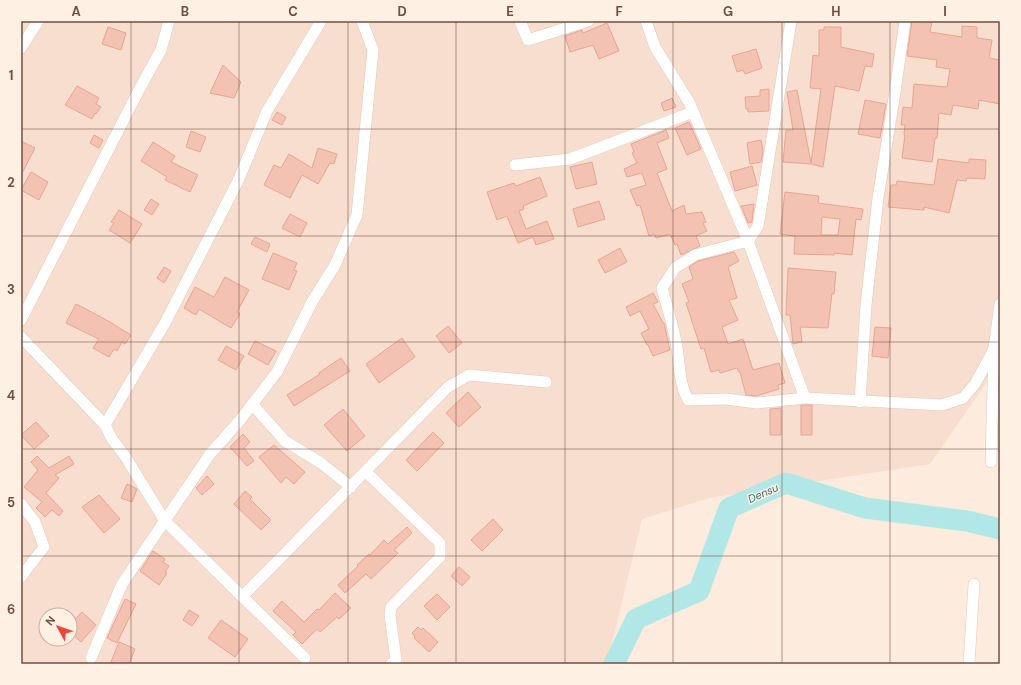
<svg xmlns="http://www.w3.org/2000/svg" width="1021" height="685" viewBox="0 0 1021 685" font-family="'DM Sans',sans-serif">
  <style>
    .residential { fill: #f7dece; fill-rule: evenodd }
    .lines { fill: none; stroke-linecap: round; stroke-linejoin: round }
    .river { stroke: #b1e7e6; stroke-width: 21 }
    .building { fill: #f4c2b3; stroke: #e7a593; fill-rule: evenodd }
    .street-casing { stroke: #e3c8bc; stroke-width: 12 }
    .street { stroke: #fff; stroke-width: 11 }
    .grid { fill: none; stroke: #734e45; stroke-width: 1; stroke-opacity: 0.55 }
    .labels { text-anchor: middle; stroke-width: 3; stroke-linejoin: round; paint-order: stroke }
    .water-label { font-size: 11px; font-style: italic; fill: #357374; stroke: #fff0e4 }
    .neatline { fill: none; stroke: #734e45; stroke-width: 1.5 }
    .grid-label { font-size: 13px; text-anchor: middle; font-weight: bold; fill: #734e45 }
  </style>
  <rect width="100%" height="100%" fill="#fdebdd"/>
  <path class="residential" d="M21 21H1000V351L998 366 930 464 709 498 642 519 607 664H21ZM46 615H70V639H46Z"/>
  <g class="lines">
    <path class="river" d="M614 664 636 619 699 591 729 508 786 483 865 508 967 521 1000 529"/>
  </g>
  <g class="building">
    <path d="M912 21H932L930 32 962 37V26L977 27V38L992 40 989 58 1000 60V104L979 100 978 109 953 105 951 115 939 113 937 138H935L932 162 902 158 905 135H904L905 125H901L903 107 912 108 914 84 947 87 950 69 936 67 937 60 907 56Z"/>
    <path d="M607 23 619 51 599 59 593 45 570 52 565 36 582 30 583 33Z"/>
    <path d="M108 27 126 33 121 50 102 44Z"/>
    <path d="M824 27H841V47L874 54 872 67 865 66 859 91 835 86 823 167 811 164 783 162 786 130H793L787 92 797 90 811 163 821 89 810 88 813 55 819 56V30H824Z"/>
    <path d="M756 49 762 68 745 74 743 70 737 72 732 56Z"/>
    <path d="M223 65 241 82 234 98 210 93Z"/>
    <path d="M77 86 99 98 96 104 101 107 96 114 95 113 92 119 65 105Z"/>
    <path d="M769 89V111L748 112V109H746L745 97 760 96V90Z"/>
    <path d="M672 98 676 107 664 111 661 103Z"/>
    <path d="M865 100 886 104 880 138 858 134Z"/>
    <path d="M277 112 286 117 282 125 272 120Z"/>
    <path d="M689 122 701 149 687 155 675 128Z"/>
    <path d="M666 130 669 138 657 143 667 169 657 173 672 211 684 205 686 214 702 212 706 222 703 223 707 231 696 236 700 246 681 255 677 244 675 245 670 234 656 238 654 234 649 236 640 205 637 206 630 190 646 185 642 173 627 177 624 169 637 163 632 153 634 152 631 144Z"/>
    <path d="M191 131 206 137 200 152 186 147Z"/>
    <path d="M94 135 103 140 99 148 90 143Z"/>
    <path d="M761 140 763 151 761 162 750 164 747 143Z"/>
    <path d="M21 141 35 148 21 175Z"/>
    <path d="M153 142 175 156 171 162 198 175 190 192 165 180 167 177 141 161Z"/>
    <path d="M318 148 337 154 334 164 330 163 318 184 302 175 290 198 264 185 274 165 281 168 289 154 312 168Z"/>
    <path d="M938 159 969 163V159L986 160 985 179 967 178 966 181 957 180 949 213 924 207V210L888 207 891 185H896L897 181 934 185Z"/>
    <path d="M592 162 597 184 576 189 570 167Z"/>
    <path d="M752 166 757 185 735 191 730 172Z"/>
    <path d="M31 172 48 182 39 200 21 190Z"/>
    <path d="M540 177 547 196 523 206 524 209 519 211 526 229 547 221 554 239 536 245 533 237 518 243 507 216 497 220 487 192 514 183 516 186Z"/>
    <path d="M785 192 819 196 818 203 863 209 861 220 856 219 852 255 834 253V255L794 254 795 236 780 234ZM822 217 840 219 838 235H821Z"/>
    <path d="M151 199 159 204 152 215 144 210Z"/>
    <path d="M599 201 605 219 578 227 573 209Z"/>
    <path d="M754 204 752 222 748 223 741 206Z"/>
    <path d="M119 210 142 224 130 243 109 230 114 223 111 222Z"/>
    <path d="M290 214 307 223 300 237 282 228Z"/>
    <path d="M255 237 270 244 267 252 251 244Z"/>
    <path d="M620 248 627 262 605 273 598 260Z"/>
    <path d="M734 252 739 261 728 267 737 298 729 300 738 320 722 327 728 344 743 339 753 370 779 363 785 383 778 385 779 389 756 396 746 395 740 372H739L737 368 720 373 719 370 711 372 704 348 701 349 686 303 689 302 682 284 693 279 689 267 698 261Z"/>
    <path d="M273 253 297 263 294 270 297 271 289 290 262 279Z"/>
    <path d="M164 267 171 271 164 283 157 278Z"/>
    <path d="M788 268 836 272 834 294 832 293 828 328 800 327 802 342 793 344 790 315H786Z"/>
    <path d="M225 277 249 290 237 312 240 314 231 328 199 309 196 315 184 308 195 287 214 297Z"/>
    <path d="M653 293 658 302 653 304 663 323H664L670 350 653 356 648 345H647L641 333 649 329 640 311 630 316 626 307Z"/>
    <path d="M76 304 103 318 131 335 125 344 122 342 117 351 114 349 109 357 93 348 99 339 66 323Z"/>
    <path d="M448 326 462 343 449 353 436 336Z"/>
    <path d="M875 327 891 328 888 358 872 356Z"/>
    <path d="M402 338 415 357 379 383 366 364Z"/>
    <path d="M255 341 276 351 268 365 248 354Z"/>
    <path d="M226 346 244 356 236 370 218 360Z"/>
    <path d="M341 358 350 371 294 406 287 395 320 374 319 373Z"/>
    <path d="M468 392 481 407 459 427 446 413Z"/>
    <rect x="801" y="405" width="11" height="30"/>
    <path d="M781 408V435H770V409Z"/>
    <path d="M343 409 365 436 347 451 324 425Z"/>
    <path d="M36 422 49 436 34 449 21 435Z"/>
    <path d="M433 432 444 443 417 471 406 460Z"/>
    <path d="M243 434 250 442 244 448 254 461 247 466 230 447Z"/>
    <path d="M274 445 305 472 294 484 286 477 281 483 259 457Z"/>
    <path d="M37 456 49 468 69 456 74 464 55 475 59 478 46 493 63 511 59 516 52 510 45 517 36 508 42 502 24 487 38 470 31 462Z"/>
    <path d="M207 476 214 484 202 495 196 488Z"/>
    <path d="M127 484 137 489 132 502 121 498Z"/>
    <path d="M245 491 252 497 250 499 271 520 261 530 234 504Z"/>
    <path d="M99 495 120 519 104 533 82 507Z"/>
    <path d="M493 519 503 530 482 551 471 540Z"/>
    <path d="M407 527 412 533 394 550 398 553 371 579 366 574 345 593 338 585 358 566 357 565 369 554 370 555 384 540 388 544Z"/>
    <path d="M153 551 165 559 163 562 169 566 165 572 167 573 159 585 140 571Z"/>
    <path d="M459 567 470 577 462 586 451 576Z"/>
    <path d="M335 593 351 608 339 619 337 617 320 632 317 629 302 644 293 635 296 632 273 611 282 601 304 622 317 609 319 610Z"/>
    <path d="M437 594 450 607 437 620 424 606Z"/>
    <path d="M125 599 136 604 117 643 107 638Z"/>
    <path d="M189 610 199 616 192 626 183 620Z"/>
    <path d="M82 612 96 625 81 642 70 632V625Z"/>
    <path d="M221 620 248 639 235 657 208 638Z"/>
    <path d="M418 627 421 630 423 628 438 642 429 652 414 638 415 637 412 633Z"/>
    <path d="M119 642 135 649 129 664H117L111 662Z"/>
  </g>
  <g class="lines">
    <g class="street-casing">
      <g id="street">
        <path d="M520 21 528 40 588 21"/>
        <path d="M646 21 655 47 689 102 748 241 805 398 942 405 963 398 975 384 994 349"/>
        <path d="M791 21 758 226 748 241 695 255 675 268 662 288C667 307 674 328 677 348 680 366 679 383 688 400L726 399 757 403 805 398"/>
        <path d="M21 48 38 21"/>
        <path d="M515 165 570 159 693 112"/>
        <path d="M21 320 140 88 161 50 169 21"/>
        <path d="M21 337 105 425 112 439 125 456 165 521 305 658"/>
        <path d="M860 402 866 305 878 198 895 92 905 21"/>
        <path d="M252 404 285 441 321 463 351 487"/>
        <path d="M105 425 165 323 238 181 267 111 321 21"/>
        <path d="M991 462 994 349 1000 304"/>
        <path d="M366 472 440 543V557L391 607 390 615 396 660 391 664"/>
        <path d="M21 504 35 522 44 547 21 577"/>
        <path d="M242 597 448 387 469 375 546 382"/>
        <path d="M91 658 122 584 210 454 241 419 277 372 312 302 335 265 357 215 373 50 362 21"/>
        <path d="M969 664 974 584"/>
      </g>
    </g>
    <use href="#street" class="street"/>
  </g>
  <path class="grid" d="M131 21V664M239 21V664M348 21V664M456 21V664M565 21V664M673 21V664M782 21V664M890 21V664M21 129H1000M21 236H1000M21 342H1000M21 449H1000M21 556H1000"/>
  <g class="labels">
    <g class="water-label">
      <text transform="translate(763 493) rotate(-24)" y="4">Densu</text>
    </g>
  </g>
  <rect width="1021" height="685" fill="none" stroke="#fff0e4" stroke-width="44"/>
  <g transform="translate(58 627) rotate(310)"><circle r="19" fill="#fff0e4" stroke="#c7afa4"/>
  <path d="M0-3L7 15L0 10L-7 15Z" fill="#ef453a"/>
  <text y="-6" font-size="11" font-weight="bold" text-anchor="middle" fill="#734e45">N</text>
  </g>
  <rect x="22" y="22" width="977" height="641" class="neatline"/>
  <g class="grid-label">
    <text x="76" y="16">A</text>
    <text x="185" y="16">B</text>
    <text x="293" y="16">C</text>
    <text x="402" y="16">D</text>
    <text x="510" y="16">E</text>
    <text x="619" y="16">F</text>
    <text x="728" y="16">G</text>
    <text x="836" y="16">H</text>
    <text x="945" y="16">I</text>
    <text x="11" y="80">1</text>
    <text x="11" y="187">2</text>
    <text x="11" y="294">3</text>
    <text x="11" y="400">4</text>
    <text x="11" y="507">5</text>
    <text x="11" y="614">6</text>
  </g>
</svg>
